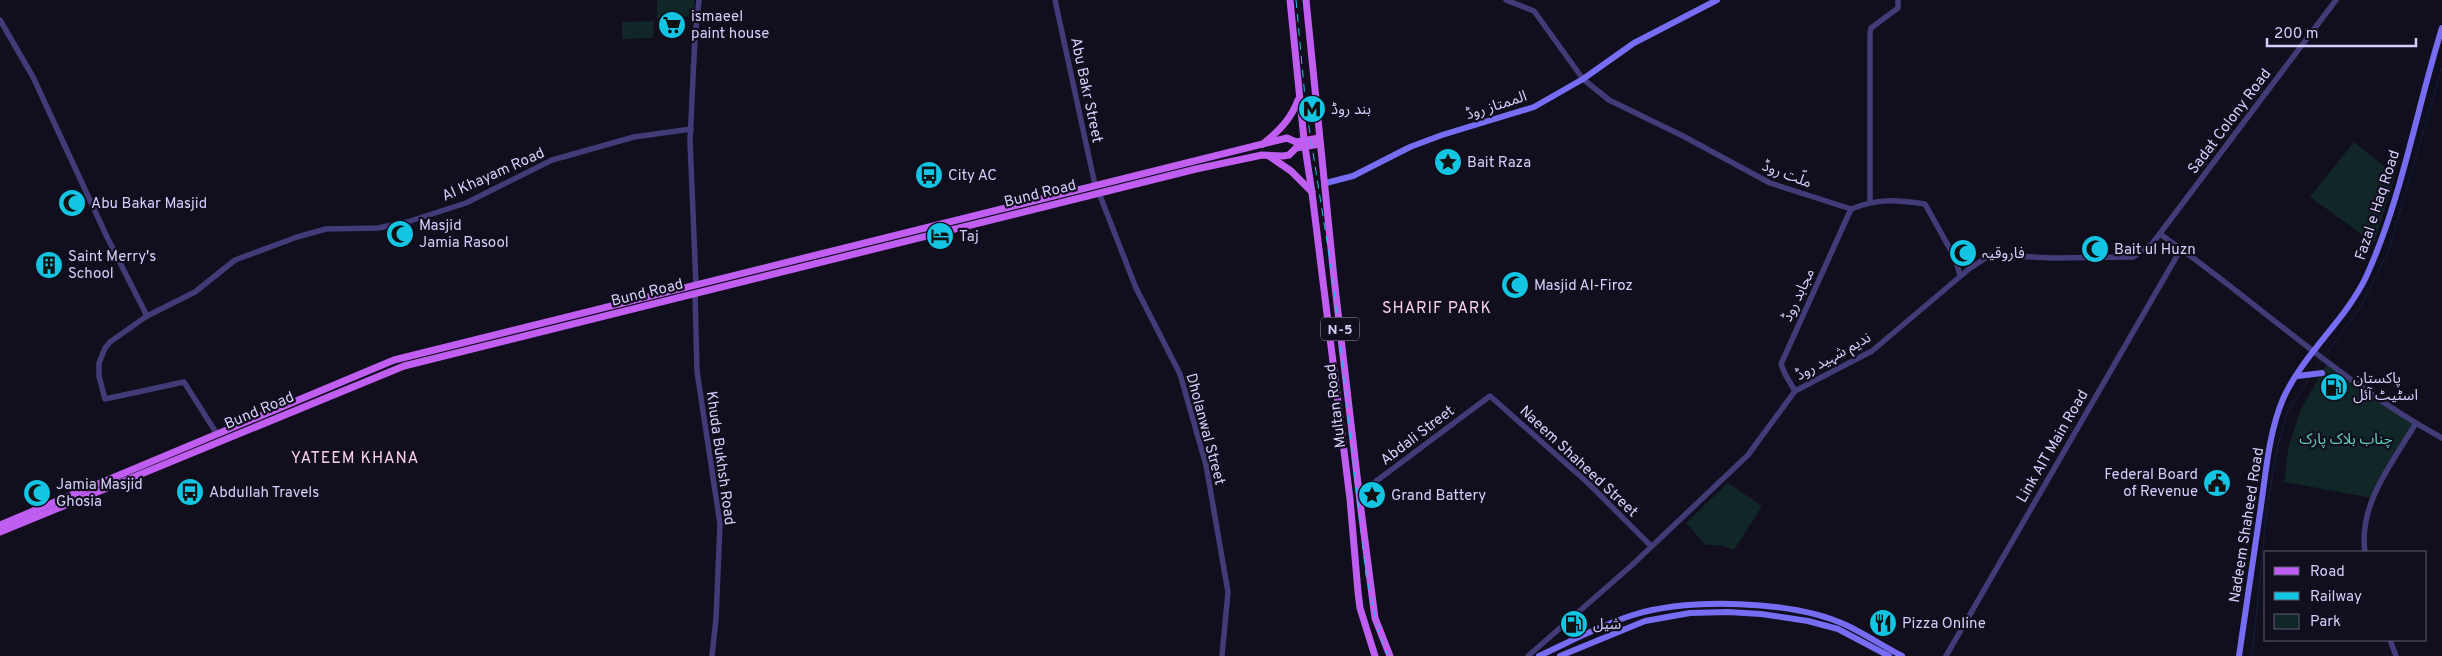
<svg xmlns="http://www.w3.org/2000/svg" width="2442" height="656" viewBox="0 0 2442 656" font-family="Overpass,'Noto Sans Arabic',sans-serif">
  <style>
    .green { fill: #112627 }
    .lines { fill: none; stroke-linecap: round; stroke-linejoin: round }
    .stream { stroke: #11203e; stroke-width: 1 }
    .tertiary { stroke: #413c78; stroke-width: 5.5 }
    .secondary { stroke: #766df3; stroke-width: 6 }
    .primary { stroke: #c15ef2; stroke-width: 7 }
    .rail { stroke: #13c5e2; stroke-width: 1; stroke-dasharray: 8 6; stroke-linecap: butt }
    .labels { text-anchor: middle; stroke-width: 4.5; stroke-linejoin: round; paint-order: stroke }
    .shield { fill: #110e1d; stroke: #9a94b8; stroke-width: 1 }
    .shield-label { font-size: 14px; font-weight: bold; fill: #d5cefb }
    .poi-label { font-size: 15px; fill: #d5cefb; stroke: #110e1d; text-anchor: start }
    .street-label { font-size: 15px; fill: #d5cefb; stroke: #110e1d }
    .park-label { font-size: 15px; fill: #61d4bc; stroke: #110e1d }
    .neighbourhood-label { font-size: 16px; letter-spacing: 1px; fill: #fbd0e9; stroke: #110e1d }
  </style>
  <rect width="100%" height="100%" fill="#110e1d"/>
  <g class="green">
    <path d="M657 0H694V8H689V15L685 17 657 18Z"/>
    <path d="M654 21 653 38 622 39V22Z"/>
    <path d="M2354 142 2395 175 2374 243 2310 197Z"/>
    <path d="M2328 362 2416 423 2372 498 2284 482 2289 445 2301 409Z"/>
    <path d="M1728 483 1762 506 1734 550 1720 545H1706L1686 523Z"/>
  </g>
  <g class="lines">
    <g class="stream">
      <path d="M2324 357 2360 308 2388 252 2442 68"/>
      <path d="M2314 371 2322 360"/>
      <path d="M2252 656 2268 500 2278 445 2288 411 2311 376"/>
    </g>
    <g class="tertiary">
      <path d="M1055 0 1095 185"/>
      <path d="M1506 0 1534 11 1583 79 1609 100 1683 136 1770 183 1851 209C1879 198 1896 200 1925 204L1955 258 1960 275"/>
      <path d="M0 20 33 77 107 237 147 316"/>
      <path d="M1099 193 1136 288 1180 374 1206 465 1228 592 1222 656"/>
      <path d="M1870 202V33L1871 28 1898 8V0"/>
      <path d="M2160 234C2255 300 2340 382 2442 438"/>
      <path d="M696 285 690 141 695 36 699 0"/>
      <path d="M695 294 697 371 720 524 716 619 712 656"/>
      <path d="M1795 391 1785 374 1781 364 1851 209"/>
      <path d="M217 434 184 382 105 399 99 376V363L105 348 110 342 147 316 195 292 235 260 297 237 326 229 378 228 407 222 466 203 552 160 634 137 691 129"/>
      <path d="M1359 494 1490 396 1588 483 1651 546"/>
      <path d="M2365 552C2358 504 2393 462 2416 423"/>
      <path d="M2390 640 2396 656"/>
      <path d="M1528 656 1631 566 1748 455 1795 391 1872 351 1969 269 1990 255 2054 258 2133 257 2152 244 2336 0"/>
      <path d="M1946 656 2181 249"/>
    </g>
    <g class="secondary">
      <path d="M1326 183 1353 176 1410 147 1442 135 1534 107 1583 79 1634 43 1717 0"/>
      <path d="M2298 376 2322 373"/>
      <path d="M1539 656C1569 642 1601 625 1633 615 1689 598 1792 600 1846 625 1865 634 1883 646 1902 656"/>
      <path d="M1560 656 1645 621 1690 613 1728 612 1761 614 1808 621 1838 629 1889 656"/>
      <path d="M2239 656C2246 606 2254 556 2261 506 2266 471 2269 432 2283 399 2303 354 2345 321 2366 277 2402 198 2416 111 2442 28"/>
    </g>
    <g class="primary">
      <path d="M1290 0 1304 140 1312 193 1350 499 1358 592 1360 608 1375 656"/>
      <path d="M1306 0 1334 278 1361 510 1375 618 1390 656"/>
      <path d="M1263 144C1279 131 1291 119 1298 100"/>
      <path d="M1269 156 1291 171 1312 192"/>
      <path d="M0 525 394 360 1287 138 1296 142 1319 138"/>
      <path d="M0 532 404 366 1196 169 1262 155 1283 156 1289 155 1296 148 1320 144"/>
    </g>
    <path class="rail" d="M1296 0 1306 108 1333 280 1366 575 1378 630 1388 656"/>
  </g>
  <defs>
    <g id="supermarket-disc" transform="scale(1.4375)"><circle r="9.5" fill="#13c5e2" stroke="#110e1d"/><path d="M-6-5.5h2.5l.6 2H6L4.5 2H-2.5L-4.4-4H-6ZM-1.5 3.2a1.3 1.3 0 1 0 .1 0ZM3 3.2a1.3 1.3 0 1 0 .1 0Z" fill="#111"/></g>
    <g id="metro-disc" transform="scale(1.4375)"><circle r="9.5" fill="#13c5e2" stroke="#110e1d"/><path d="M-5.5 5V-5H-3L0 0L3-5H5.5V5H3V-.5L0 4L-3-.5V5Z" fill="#111"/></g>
    <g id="sight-disc" transform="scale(1.4375)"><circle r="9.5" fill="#13c5e2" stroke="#110e1d"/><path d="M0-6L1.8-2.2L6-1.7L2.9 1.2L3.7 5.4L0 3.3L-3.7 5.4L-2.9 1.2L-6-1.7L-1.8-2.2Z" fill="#111"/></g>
    <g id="bus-disc" transform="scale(1.4375)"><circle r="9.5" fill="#13c5e2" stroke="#110e1d"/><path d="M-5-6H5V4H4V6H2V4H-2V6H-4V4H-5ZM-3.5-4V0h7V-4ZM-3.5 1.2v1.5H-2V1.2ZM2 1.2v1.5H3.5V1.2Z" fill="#111"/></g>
    <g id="mosque-disc" transform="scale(1.4375)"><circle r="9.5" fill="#13c5e2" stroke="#110e1d"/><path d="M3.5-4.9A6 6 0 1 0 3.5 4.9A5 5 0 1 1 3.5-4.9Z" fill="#111"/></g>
    <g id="hotel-disc" transform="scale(1.4375)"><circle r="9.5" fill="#13c5e2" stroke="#110e1d"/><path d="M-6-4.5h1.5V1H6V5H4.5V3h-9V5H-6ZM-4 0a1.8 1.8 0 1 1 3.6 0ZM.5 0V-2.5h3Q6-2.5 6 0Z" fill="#111"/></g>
    <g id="building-disc" transform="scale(1.4375)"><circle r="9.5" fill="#13c5e2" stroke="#110e1d"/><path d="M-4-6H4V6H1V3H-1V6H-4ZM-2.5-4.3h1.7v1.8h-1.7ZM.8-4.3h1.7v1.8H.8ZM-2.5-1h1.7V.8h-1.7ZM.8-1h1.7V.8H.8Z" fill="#111"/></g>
    <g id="fuel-disc" transform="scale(1.4375)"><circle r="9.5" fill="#13c5e2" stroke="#110e1d"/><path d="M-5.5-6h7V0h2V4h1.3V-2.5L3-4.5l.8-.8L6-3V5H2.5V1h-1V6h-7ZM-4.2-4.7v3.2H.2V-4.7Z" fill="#111"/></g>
    <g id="civic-disc" transform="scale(1.4375)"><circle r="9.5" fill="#13c5e2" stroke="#110e1d"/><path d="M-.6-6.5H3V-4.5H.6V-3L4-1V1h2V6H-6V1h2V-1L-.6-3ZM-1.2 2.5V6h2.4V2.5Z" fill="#111"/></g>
    <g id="restaurant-disc" transform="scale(1.4375)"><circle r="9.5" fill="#13c5e2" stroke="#110e1d"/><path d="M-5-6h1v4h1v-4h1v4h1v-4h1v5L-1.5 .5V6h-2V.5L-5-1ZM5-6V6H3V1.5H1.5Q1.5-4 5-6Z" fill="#111"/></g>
  </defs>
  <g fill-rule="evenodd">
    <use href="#supermarket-disc" x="672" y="25"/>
    <use href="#metro-disc" x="1312" y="109"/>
    <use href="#sight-disc" x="1448" y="162"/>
    <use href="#bus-disc" x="929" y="175"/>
    <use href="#mosque-disc" x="72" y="203"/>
    <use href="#mosque-disc" x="400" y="234"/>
    <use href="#hotel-disc" x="940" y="236"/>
    <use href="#mosque-disc" x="2095" y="249"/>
    <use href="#mosque-disc" x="1963" y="253"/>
    <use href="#building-disc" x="49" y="265"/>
    <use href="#mosque-disc" x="1515" y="285"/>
    <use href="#fuel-disc" x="2334" y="387"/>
    <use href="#civic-disc" x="2217" y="483"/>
    <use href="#bus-disc" x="190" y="492"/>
    <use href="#mosque-disc" x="37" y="493"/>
    <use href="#sight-disc" x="1372" y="495"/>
    <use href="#restaurant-disc" x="1883" y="623"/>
    <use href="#fuel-disc" x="1574" y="624"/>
  </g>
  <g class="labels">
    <rect class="shield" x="1321" y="317.5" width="38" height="23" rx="4"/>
    <g class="shield-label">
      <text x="1340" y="334">N-5</text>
    </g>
    <g class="poi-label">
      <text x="691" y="21">ismaeel<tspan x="691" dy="17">paint house</tspan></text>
      <text x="1331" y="114">بند روڈ</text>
      <text x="1467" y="167">Bait Raza</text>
      <text x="948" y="180">City AC</text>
      <text x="91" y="208">Abu Bakar Masjid</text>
      <text x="419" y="230">Masjid<tspan x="419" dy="17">Jamia Rasool</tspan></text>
      <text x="959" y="241">Taj</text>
      <text x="2114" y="254">Bait ul Huzn</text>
      <text x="1982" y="258">فاروقیہ</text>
      <text x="68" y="261">Saint Merry's<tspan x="68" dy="17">School</tspan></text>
      <text x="1534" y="290">Masjid Al-Firoz</text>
      <text x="2353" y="383">پاکستان<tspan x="2353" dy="17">اسٹیٹ آئل</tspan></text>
      <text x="2198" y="479" text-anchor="end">Federal Board<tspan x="2198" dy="17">of Revenue</tspan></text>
      <text x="56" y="489">Jamia Masjid<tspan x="56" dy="17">Ghosia</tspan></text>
      <text x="209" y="497">Abdullah Travels</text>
      <text x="1391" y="500">Grand Battery</text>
      <text x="1902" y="628">Pizza Online</text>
      <text x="1593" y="629">شیل</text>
    </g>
    <g class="street-label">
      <text transform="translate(1087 90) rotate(78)" y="5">Abu Bakr Street</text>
      <text transform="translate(1496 105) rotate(-18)" y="5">الممتاز روڈ</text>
      <text transform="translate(2229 121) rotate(-53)" y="5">Sadat Colony Road</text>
      <text transform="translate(493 174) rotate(-24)" y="5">Al Khayam Road</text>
      <text transform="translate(1787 174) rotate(21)" y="5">ملّت روڈ</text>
      <text transform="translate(1040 193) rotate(-14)" y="5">Bund Road</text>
      <text transform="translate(2377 205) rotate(-72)" y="5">Fazal e Haq Road</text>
      <text transform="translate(647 292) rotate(-14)" y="5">Bund Road</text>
      <text transform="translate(1798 295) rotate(-65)" y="5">مجاہد روڈ</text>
      <text transform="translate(1833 356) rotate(-29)" y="5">ندیم شہید روڈ</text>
      <text transform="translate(1335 406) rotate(-97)" y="5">Multan Road</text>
      <text transform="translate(259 410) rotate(-23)" y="5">Bund Road</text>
      <text transform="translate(1206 429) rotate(75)" y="5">Dholanwal Street</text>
      <text transform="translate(1417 435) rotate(-37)" y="5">Abdali Street</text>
      <text transform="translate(2052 446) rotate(-60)" y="5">Link AIT Main Road</text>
      <text transform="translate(721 458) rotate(82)" y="5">Khuda Bukhsh Road</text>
      <text transform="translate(1579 461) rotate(43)" y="5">Naeem Shaheed Street</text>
      <text transform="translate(2246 525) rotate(-81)" y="5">Nadeem Shaheed Road</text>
    </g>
    <g class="park-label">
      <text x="2346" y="444">چناب بلاک پارک</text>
    </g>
    <g class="neighbourhood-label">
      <text x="1437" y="313">SHARIF PARK</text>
      <text x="355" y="463">YATEEM KHANA</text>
    </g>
  </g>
  <rect x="2264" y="551" width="162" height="90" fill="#110e1d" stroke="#5f5b76"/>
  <rect x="2274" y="567" width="25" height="8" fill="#c15ef2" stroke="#5f5b76"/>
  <text x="2310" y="576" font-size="15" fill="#d5cefb">Road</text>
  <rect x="2274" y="592" width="25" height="8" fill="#13c5e2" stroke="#5f5b76"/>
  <text x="2310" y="601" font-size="15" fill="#d5cefb">Railway</text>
  <rect x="2274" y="614" width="25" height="15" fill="#112627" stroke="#5f5b76"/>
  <text x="2310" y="626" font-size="15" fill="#d5cefb">Park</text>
  <path d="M2267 38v8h149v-8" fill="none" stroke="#d5cefb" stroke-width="2.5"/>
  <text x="2274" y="38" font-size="15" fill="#d5cefb" stroke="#110e1d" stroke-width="4" paint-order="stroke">200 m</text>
</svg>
